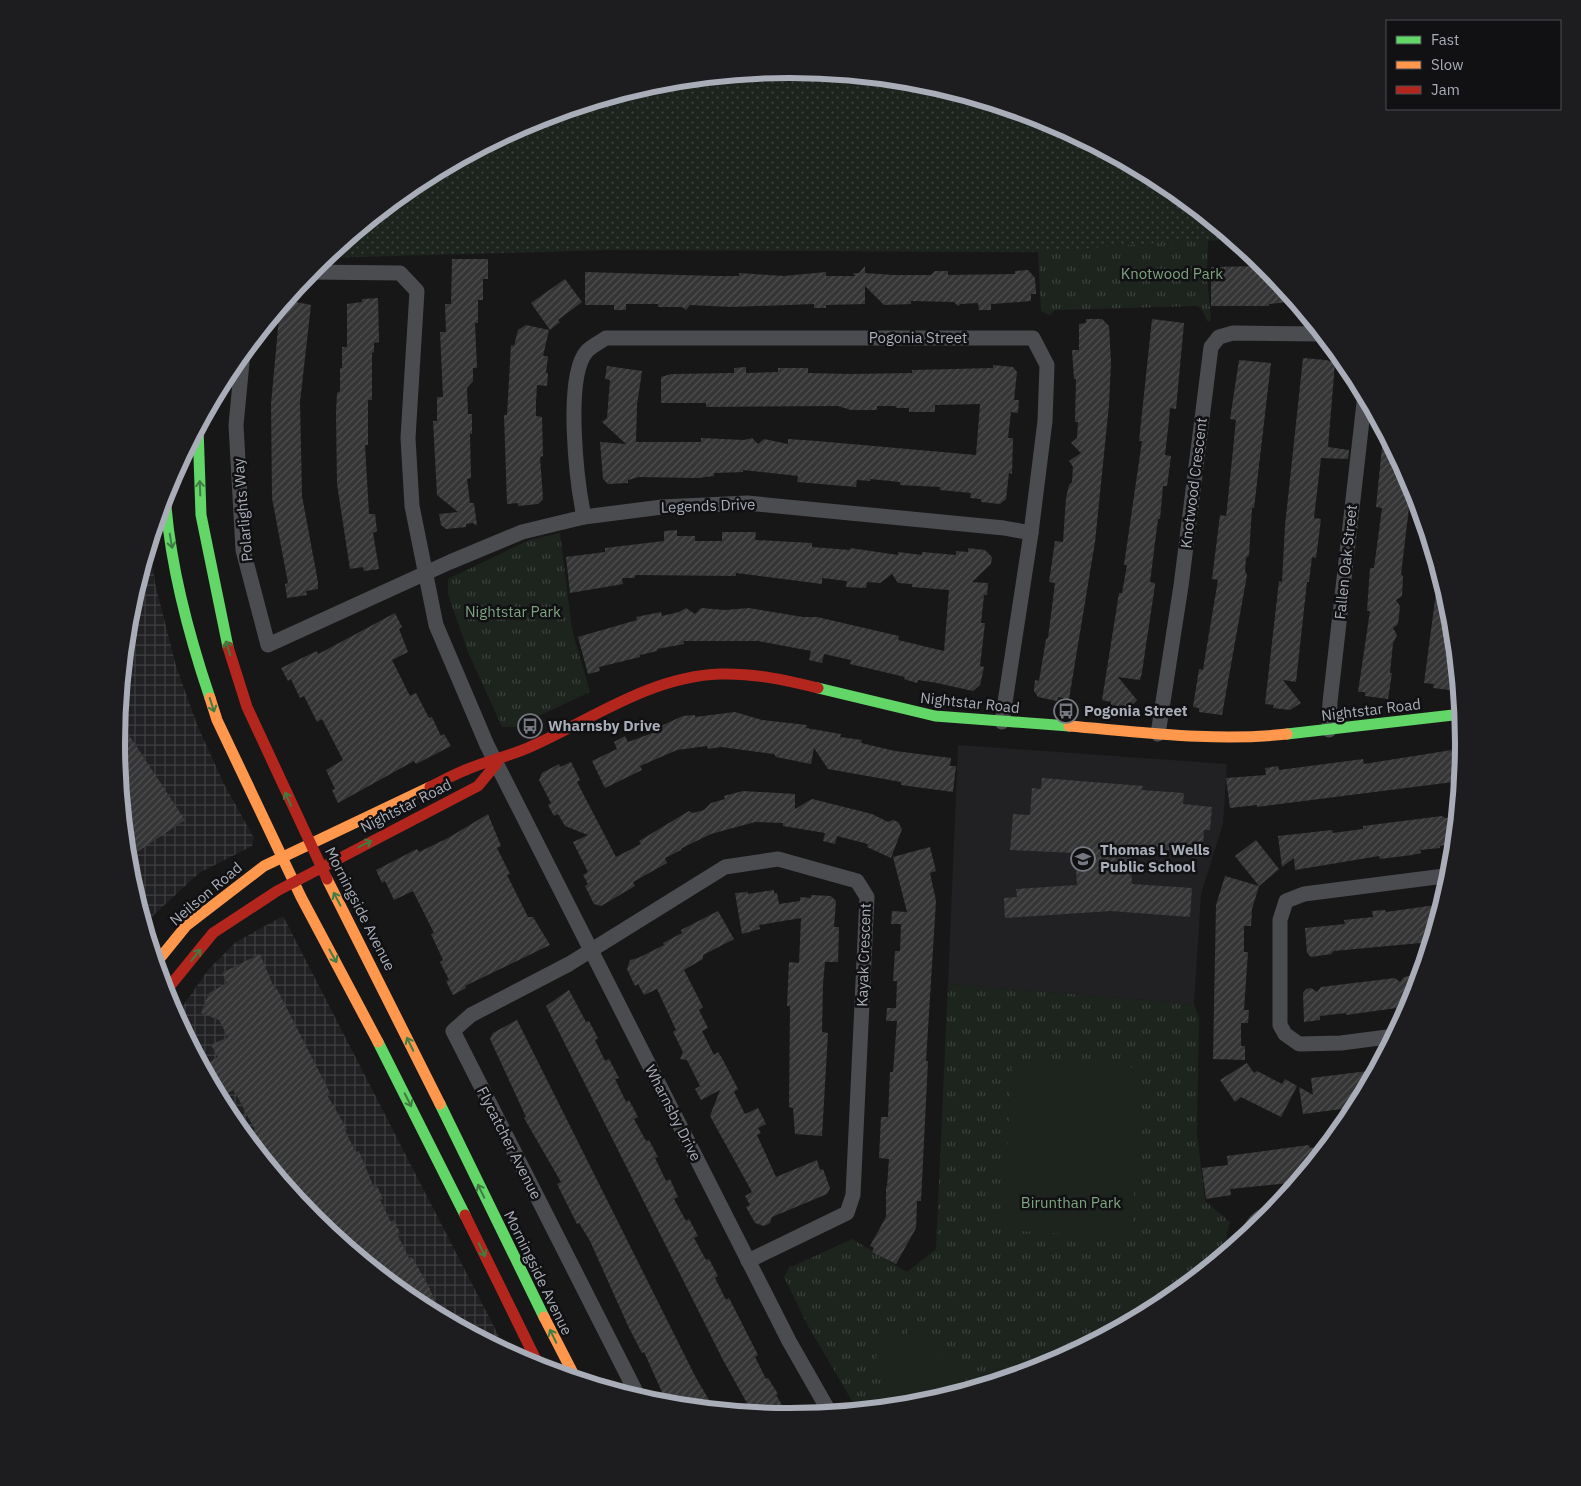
<svg xmlns="http://www.w3.org/2000/svg" width="1581" height="1486" viewBox="0 0 1581 1486" font-family="'IBM Plex Sans',sans-serif">
  <style>
    .built { fill: #212123 }
    .industrial { fill: url(#industrial-grid) }
    .grass { fill: url(#grass-dots) }
    .park { fill: url(#park-tufts) }
    .pitch { fill: #1d241e }
    .building { fill: url(#building-hatch) }
    .lines { fill: none; stroke-linecap: round; stroke-linejoin: round }
    .street { stroke: #4b4c50; stroke-width: 15 }
    .fast { stroke: #63d668; stroke-width: 11 }
    .slow { stroke: #ff974d; stroke-width: 11 }
    .jam { stroke: #b3261e; stroke-width: 11 }
    .oneway { stroke: #3e7d42 }
    .labels { text-anchor: middle; stroke-width: 5; stroke-linejoin: round; paint-order: stroke }
    .park-label { font-size: 15px; fill: #7fa381; stroke: #111113 }
    .street-label { font-size: 15px; fill: #a8adb8; stroke: #111113 }
    .poi-label { font-size: 15px; font-weight: bold; fill: #a8adb8; stroke: #111113; text-anchor: start }
    .rim { fill: none; stroke: #a8adb8; stroke-width: 6 }
  </style>
  <defs>
    <pattern id="industrial-grid" width="8" height="8" patternUnits="userSpaceOnUse" patternTransform="scale(1.25)"><rect width="8" height="8" fill="#212123"/><path d="M0 4h8M4 0v8" fill="none" stroke="#3e3f41"/></pattern>
    <pattern id="grass-dots" width="8" height="8" patternUnits="userSpaceOnUse" patternTransform="scale(1.25)"><rect width="8" height="8" fill="#1d241e"/><path d="M2 2h.1M6 6h.1" fill="none" stroke="#3b413d" stroke-width="1.8" stroke-linecap="round"/></pattern>
    <pattern id="park-tufts" width="24" height="20" patternUnits="userSpaceOnUse" patternTransform="scale(1.25)"><rect width="24" height="20" fill="#1d241e"/><path d="M3 7l-1-3M5 7V3M7 7l1-3M15 17l-1-3M17 17v-4M19 17l1-3" fill="none" stroke="#3b413d"/></pattern>
    <pattern id="building-hatch" width="6" height="6" patternUnits="userSpaceOnUse" patternTransform="scale(1.25)"><rect width="6" height="6" fill="#353536"/><path d="M-1 1l2-2M0 6l6-6M5 7l2-2" fill="none" stroke="#4f5051"/></pattern>
  </defs>
  <rect width="100%" height="100%" fill="#171717"/>
  <path class="built" d="M958 745 1227 764 1223 824 1201 894 1194 1004 948 984Z"/>
  <g class="industrial">
    <path d="M150 544 155 583 176 666 198 727 224 784 254 838 252 846 199 873 144 924 129 874 116 743 129 611Z"/>
    <path d="M283 916 507 1352 416 1303 314 1220 230 1117 176 1016 208 970 236 942Z"/>
  </g>
  <path class="grass" d="M791 69 922 82 1049 120 1165 183 1234 239 1038 252 611 250 323 258 416 182 533 120 659 82Z"/>
  <g class="park">
    <path d="M1208 239 1207 277 1211 320 1208 322 1201 308 1196 306 1055 310 1050 315 1041 311 1038 252Z"/>
    <path d="M560 533 572 630 590 692 515 727H502L468 652 448 594V579L529 540Z"/>
    <path d="M948 984 1194 1004 1199 1019 1197 1134 1205 1201 1230 1222 1227 1234 1228 1252 1165 1304 1048 1366 922 1404 858 1411 808 1326 784 1277 790 1266H793L852 1239 907 1272 936 1249Z"/>
  </g>
  <g class="pitch">
    <path d="M1012 1059 1140 1068 1132 1238 1003 1230Z"/>
    <path d="M910 1326 941 1341 937 1353 961 1372 963 1369 969 1390 922 1404 908 1406 886 1395 882 1364 876 1360 879 1330 904 1341Z"/>
  </g>
  <g class="building">
    <path d="M452 259H488V279H483V300H478V323H475L477 368H473V381L467 388 468 414H472V434H470L471 478 467 479 470 503H474L477 526 473 523 466 524V527L446 529 441 525 439 514 458 512 437 495 433 421H437V397H443L440 332H446L445 304H451Z"/>
    <path d="M865 266V273L893 275H931L935 271H948V275L1015 274V271L1028 270 1035 278 1036 294H1031V301L991 304V310H979L978 303 961 304 958 306 954 302 911 301V304L884 305 865 286V304L826 305V308H814V304L731 307 690 305 686 310 682 307H658V304H626V310H614V305H585V272L715 276H739V273L784 276 826 272V276H855L853 273H859Z"/>
    <path d="M1267 266 1296 301 1269 304V306H1211V267Z"/>
    <path d="M565 279 582 302 558 320 560 322 550 330 531 303Z"/>
    <path d="M378 298 379 342 374 343V352L372 353V400H368V445H365L369 514H375L377 531 373 533 379 569 364 571 363 567 350 569 337 484 336 412 337 393 340 391V368H342V347H347V304L362 302V299Z"/>
    <path d="M286 300 311 305 300 402 302 496 318 582V589L306 591 307 595 287 598 285 584 288 583 272 498 271 404 280 307Z"/>
    <path d="M1086 319H1102L1109 326 1111 362 1109 405 1095 542 1069 699 1058 697 1057 701 1038 697 1034 691 1035 680 1039 681 1046 639 1048 638 1055 583 1049 582 1055 541 1063 542 1066 498 1069 485 1072 482 1073 467 1069 461 1081 453 1071 443 1077 438 1078 422H1075L1076 379H1074L1072 350H1079V324L1086 323Z"/>
    <path d="M1152 319 1184 323 1176 409 1170 408 1169 420 1165 455 1171 456 1167 486H1163L1160 519H1158L1150 582 1155 583V585L1142 672 1140 680 1118 677 1137 700 1129 708 1111 705V702L1102 700 1119 593H1122L1127 565H1124L1142 441H1139Z"/>
    <path d="M526 325 549 330 543 356H548L546 373H548L547 386 537 385 536 402V416L542 417 543 456 540 457 543 499 538 504 518 506V503L507 504 504 415H507L511 345 514 346 518 330Z"/>
    <path d="M1303 358 1326 360 1335 363 1328 447 1349 450 1348 459 1321 458 1314 518 1321 519 1316 558 1312 557 1309 582H1307L1296 682 1283 680 1301 703 1290 710 1273 708 1274 705 1265 704 1279 581 1282 582 1285 526Z"/>
    <path d="M1239 360 1271 363 1254 508H1252L1249 555 1246 558 1245 571 1247 575 1222 715 1199 712V708L1193 707 1199 669 1203 670 1205 657 1218 580 1212 579 1220 515 1226 516 1227 508 1236 420 1230 419Z"/>
    <path d="M993 365 1013 367 1017 372 1014 400H1019L1018 413 1011 412 1008 438H1013L1012 474 1009 473 1006 499 1000 504 981 502V499L970 498 971 493 940 490V487L900 485V482L870 479V481L857 480 856 487 797 482 798 476 743 470V472L714 473V476L698 478 639 477 628 480V483L608 484 603 479 600 442 626 444 602 422 607 418 610 380 605 379 607 366 642 371 637 405 636 442H701V438L744 440 752 438 758 444 764 439 788 444V439L817 441 976 455 980 404 935 405V412H909V408H897L895 406H877V410H851L838 406 706 407V403H661V377L671 374 734 373V368L746 367V373L778 372V368H808V373L850 374 912 373V370L993 368Z"/>
    <path d="M1382 447 1394 448 1412 483 1401 574 1403 576 1402 596 1396 600 1400 606 1398 624 1393 628 1397 635 1393 643 1390 673H1392L1388 699 1365 696V692H1358L1370 611H1367L1370 568H1374L1382 508 1376 507Z"/>
    <path d="M677 530V536H695V541H722V532H756L755 540 812 543V547L850 550V548L898 555V552L922 555V552L956 555V551L968 552V548L985 550 992 557 991 564 972 582 988 583 987 595H984L981 623H985L980 666 984 667 980 685 973 691 937 683 918 680 917 683 904 679 905 677 850 664 851 660 824 654 822 663 809 660 811 651 758 641H683L684 644 657 649V651L640 655V657L599 667 600 671 588 674 578 637 637 620 636 617 661 612 662 616 679 612 686 608 695 614 701 608 725 610 749 608 803 617H817L899 636 898 640 944 651 949 590 912 587V584L898 583 892 574 880 583 867 582 866 588 846 587 847 581 822 578V584L736 573V576L636 575 634 578H622L623 584 570 593 566 557 605 552V548L664 541V531Z"/>
    <path d="M1439 570 1452 612 1457 660 1455 676 1459 683 1449 690 1433 688 1434 684 1424 683Z"/>
    <path d="M395 613 402 627 399 629 408 652 392 660 410 696 416 693 429 718 432 717 441 736 444 734 451 746 416 764 414 761 338 803 332 790 335 789 326 770 343 760 322 719 317 722 304 696 300 698 291 679 288 681 281 668 317 651 318 654 324 651Z"/>
    <path d="M735 712 762 720 807 725 806 728 841 734 840 737 862 740 861 743 895 751 951 758 950 766H956L953 792 901 785V782L828 769 814 748 811 764 776 757 774 754 721 747 708 749 707 746 677 750 640 766 642 770 605 788 592 761 617 749 614 742 625 736 628 742 655 732 654 729 683 716 695 715V717Z"/>
    <path d="M119 720 185 820 128 858 116 743Z"/>
    <path d="M1464 748 1461 781 1257 807V805L1230 808 1226 778 1266 775 1265 768 1278 766 1279 770 1363 759 1364 764Z"/>
    <path d="M571 762 580 780 577 782 616 857 641 844 639 841 689 811 693 813 704 810 711 803 725 799 724 796 743 791 795 794V809L812 799 872 814 888 822 893 820 898 822 902 829 891 858 867 847 868 844 837 836 835 844 823 841 825 833 783 826V823L755 822 711 834 682 848 681 850 665 858 667 863 633 882 635 886 601 906 594 904 585 886 588 884 583 875 588 872 573 842 588 835 565 826 558 814 554 816 548 805 551 803 539 780 542 773 559 764 560 767Z"/>
    <path d="M1042 778 1143 786 1142 790 1184 793 1183 804 1212 807 1210 830H1204L1202 858 1189 857 1190 852 1130 847 1132 884 1192 888 1190 917 1111 911 1005 918 1004 898 1017 897 1016 889 1077 885 1075 853 1010 850 1013 814 1030 815 1032 788 1041 789Z"/>
    <path d="M488 814 501 846 497 848 510 874 507 875 528 917H533L550 945 465 986 466 988 453 995 446 981 449 980 440 962 443 960 431 934 434 933 413 891 394 900 385 881 382 883 376 870 417 849 419 852 448 838Z"/>
    <path d="M1442 816 1445 818 1457 817 1455 843 1440 846V848L1420 850 1421 853 1412 855 1380 859 1379 856 1295 870 1294 858 1282 867 1278 836 1332 830 1333 833 1363 829V826Z"/>
    <path d="M1256 840 1279 869 1259 886 1235 856Z"/>
    <path d="M930 847 936 871 930 873 936 901 926 1061H928L921 1201H917L916 1228 896 1264 872 1252 874 1248 870 1246 886 1217V1186H887L889 1159 879 1158 881 1117H888L890 1072H893L897 1021H886L887 1008H896L897 981H893L895 951H900L901 924H891L892 911 907 912 893 857Z"/>
    <path d="M1225 876 1259 886 1252 909 1251 926H1244V952H1248L1244 1010H1249L1248 1023H1241V1046H1245V1060L1213 1059 1216 905Z"/>
    <path d="M774 890V893H777L779 904 800 901V897L811 898V895L831 896 836 901 834 927H839L838 962H825L823 984 822 1032 828 1033 822 1136 795 1134 793 1108 789 1107 790 1006H787L789 962 799 963 801 918 759 925 760 929 742 934 735 893 748 892V894Z"/>
    <path d="M1443 904 1431 942 1334 951 1331 954 1311 957 1307 953 1305 928 1345 924 1344 920 1373 917 1372 911 1385 910 1386 912Z"/>
    <path d="M718 911 734 939 703 955V959L684 970 703 1007 699 1010 708 1028 702 1031 714 1055 718 1052 723 1060 738 1089 734 1092 745 1114 758 1108 766 1124 758 1128 761 1133 757 1135 776 1177 817 1160 820 1170 823 1169 830 1188 827 1194 772 1217 770 1223 764 1226 755 1223 746 1207 750 1205 745 1196 752 1192 710 1116 720 1090 701 1100 695 1089 700 1086 687 1060 680 1059 683 1052 673 1032 676 1030 657 989 644 995 638 984 635 986 627 969 630 960 638 958 664 945 663 943 682 933 681 930Z"/>
    <path d="M260 954 275 990 277 989 330 1093 327 1095 347 1129 345 1131 356 1152 359 1151 374 1188 377 1186 383 1199 380 1200 391 1222 394 1220 400 1233 397 1234 409 1258 412 1257 430 1289 441 1317 416 1303 314 1220 244 1135 255 1130 234 1090 224 1095 208 1063 218 1057 211 1045 228 1037 219 1020 201 1013 209 993 227 983 222 973Z"/>
    <path d="M1421 974 1411 1006 1346 1015V1013L1320 1016V1020L1304 1022 1303 993 1306 989 1311 988 1317 992 1321 987 1395 978 1400 982 1404 977Z"/>
    <path d="M569 990 586 1022 589 1021 598 1038 595 1040 605 1061 609 1059 619 1078 615 1079 626 1102 629 1100 638 1117 634 1119 646 1141 649 1140 658 1157 655 1158 666 1181 670 1179 678 1197 674 1199 686 1221 689 1219 698 1236 694 1238 706 1260 709 1259 718 1276 715 1278 726 1300 729 1298 758 1355 755 1357 766 1379 768 1378 778 1394 776 1395 789 1417 753 1414 723 1360 546 1006Z"/>
    <path d="M517 1020 696 1378 715 1410 680 1406 675 1399 667 1403 644 1352 642 1353 629 1328 590 1241 579 1223 577 1224 557 1184 561 1182 524 1118 526 1117 490 1039 493 1033Z"/>
    <path d="M1247 1063 1254 1073 1257 1071 1282 1084 1285 1079 1297 1086 1281 1117 1241 1097 1235 1102 1220 1080Z"/>
    <path d="M1376 1070 1357 1107 1303 1114 1299 1087 1313 1095 1311 1078Z"/>
    <path d="M1309 1145 1310 1148 1328 1146 1298 1182 1230 1189 1231 1195 1206 1199 1202 1168 1228 1165 1227 1156Z"/>
  </g>
  <g class="lines">
    <g class="street">
      <path d="M309 272 400 273 417 291 408 438 412 506 436 625 487 745 789 1341 830 1413"/>
      <path d="M243 352 236 425 243 550 268 645 450 562 522 532 584 517 662 507 747 503 1004 528 1031 533"/>
      <path d="M584 517C577 483 564 377 587 351 592 346 600 342 606 338H1033L1047 365 1045 421 1031 533 1002 722"/>
      <path d="M1329 730 1330 702 1365 394"/>
      <path d="M1158 734 1181 586 1211 347 1219 337 1233 333 1323 334"/>
      <path d="M1395 1036 1341 1043 1299 1044 1285 1034 1280 1025V920L1286 901 1304 894 1452 875"/>
      <path d="M1249 1235C1252 1220 1263 1215 1275 1210"/>
      <path d="M639 1398 453 1031 471 1015 569 964 725 867 778 859 857 881 867 897 853 1195 847 1213 748 1261"/>
    </g>
    <g class="fast">
      <path d="M198 427 201 515 228 647"/>
      <path d="M165 493C169 562 188 633 210 698"/>
      <path d="M818 688 935 716 1069 726"/>
      <path d="M1287 734 1462 714"/>
      <path d="M378 1042 465 1215"/>
      <path d="M440 1104 544 1317"/>
    </g>
    <g class="slow">
      <path d="M210 698 217 720 301 897 378 1042"/>
      <path d="M1069 726C1141 732 1215 742 1287 734"/>
      <path d="M327 879 440 1104"/>
      <path d="M156 963 186 926 264 866 430 787"/>
      <path d="M544 1317 576 1379"/>
    </g>
    <g class="jam">
      <path d="M228 647 247 707 327 879"/>
      <path d="M430 787C442 781 455 774 468 769 489 760 511 756 532 746 592 719 652 676 720 674 753 673 786 680 818 688"/>
      <path d="M165 992 213 933 277 891 478 786 497 763"/>
      <path d="M465 1215 540 1368"/>
    </g>
  </g>
  <defs><path id="oneway-shaft" d="M-6 0H5M1.5-3L5.5 0L1.5 3" fill="none" stroke-width="1.6" stroke-linecap="round" stroke-linejoin="round" transform="scale(1.25)"/></defs>
  <g class="oneway">
    <use href="#oneway-shaft" transform="translate(200 488) rotate(-92)"/>
    <use href="#oneway-shaft" transform="translate(171 541) rotate(80)"/>
    <use href="#oneway-shaft" transform="translate(228 648) rotate(-107)"/>
    <use href="#oneway-shaft" transform="translate(212 705) rotate(72)"/>
    <use href="#oneway-shaft" transform="translate(288 799) rotate(-114)"/>
    <use href="#oneway-shaft" transform="translate(365 844) rotate(-27)"/>
    <use href="#oneway-shaft" transform="translate(337 899) rotate(-118)"/>
    <use href="#oneway-shaft" transform="translate(196 955) rotate(-51)"/>
    <use href="#oneway-shaft" transform="translate(333 956) rotate(61)"/>
    <use href="#oneway-shaft" transform="translate(410 1044) rotate(-116)"/>
    <use href="#oneway-shaft" transform="translate(408 1100) rotate(63)"/>
    <use href="#oneway-shaft" transform="translate(481 1191) rotate(-116)"/>
    <use href="#oneway-shaft" transform="translate(482 1250) rotate(64)"/>
    <use href="#oneway-shaft" transform="translate(553 1336) rotate(-116)"/>
  </g>
  <defs>
    <g id="bus-ring" transform="scale(1.25)"><circle r="9.5" fill="#111113" stroke="#757880" stroke-width="1.5"/><path d="M-5-6H5V4H4V6H2V4H-2V6H-4V4H-5ZM-3.5-4V0h7V-4ZM-3.5 1.2v1.5H-2V1.2ZM2 1.2v1.5H3.5V1.2Z" fill="#757880"/></g>
    <g id="school-ring" transform="scale(1.25)"><circle r="9.5" fill="#111113" stroke="#757880" stroke-width="1.5"/><path d="M0-5L7-2L0 1L-7-2ZM-4 1L0 2.5L4 1V4Q0 6-4 4Z" fill="#757880"/></g>
  </defs>
  <g fill-rule="evenodd">
    <use href="#bus-ring" x="1066" y="711"/>
    <use href="#bus-ring" x="530" y="726"/>
    <use href="#school-ring" x="1083" y="859"/>
  </g>
  <g class="labels">
    <g class="park-label">
      <text x="1172" y="279">Knotwood Park</text>
      <text x="513" y="617">Nightstar Park</text>
      <text x="1071" y="1208">Birunthan Park</text>
    </g>
    <g class="street-label">
      <text x="918" y="343">Pogonia Street</text>
      <text transform="translate(1194 483) rotate(-83)" y="5">Knotwood Crescent</text>
      <text transform="translate(708 506) rotate(-2)" y="5">Legends Drive</text>
      <text transform="translate(243 510) rotate(-95)" y="5">Polarlights Way</text>
      <text transform="translate(1346 562) rotate(-84)" y="5">Fallen Oak Street</text>
      <text transform="translate(970 703) rotate(6)" y="5">Nightstar Road</text>
      <text transform="translate(1371 710) rotate(-7)" y="5">Nightstar Road</text>
      <text transform="translate(406 806) rotate(-27)" y="5">Nightstar Road</text>
      <text transform="translate(206 894) rotate(-40)" y="5">Neilson Road</text>
      <text transform="translate(360 909) rotate(63)" y="5">Morningside Avenue</text>
      <text transform="translate(864 955) rotate(-88)" y="5">Kayak Crescent</text>
      <text transform="translate(673 1113) rotate(63)" y="5">Wharnsby Drive</text>
      <text transform="translate(509 1143) rotate(63)" y="5">Flycatcher Avenue</text>
      <text transform="translate(538 1273) rotate(64)" y="5">Morningside Avenue</text>
    </g>
    <g class="poi-label">
      <text x="1084" y="716">Pogonia Street</text>
      <text x="548" y="731">Wharnsby Drive</text>
      <text x="1100" y="855">Thomas L Wells<tspan x="1100" dy="17">Public School</tspan></text>
    </g>
  </g>
  <path d="M0 0H1581V1486H0ZM125 743a665 665 0 1 1 1330 0a665 665 0 1 1-1330 0Z" fill="#1d1d20" fill-rule="evenodd"/>
  <path class="rim" d="M125 743a665 665 0 1 1 1330 0a665 665 0 1 1-1330 0Z"/>
  <rect x="1386" y="20" width="175" height="90" fill="#111113" stroke="#4d4f55"/>
  <rect x="1396" y="36" width="25" height="8" fill="#63d668" stroke="#4d4f55"/>
  <text x="1431" y="45" font-size="15" fill="#a8adb8">Fast</text>
  <rect x="1396" y="61" width="25" height="8" fill="#ff974d" stroke="#4d4f55"/>
  <text x="1431" y="70" font-size="15" fill="#a8adb8">Slow</text>
  <rect x="1396" y="86" width="25" height="8" fill="#b3261e" stroke="#4d4f55"/>
  <text x="1431" y="95" font-size="15" fill="#a8adb8">Jam</text>
</svg>
